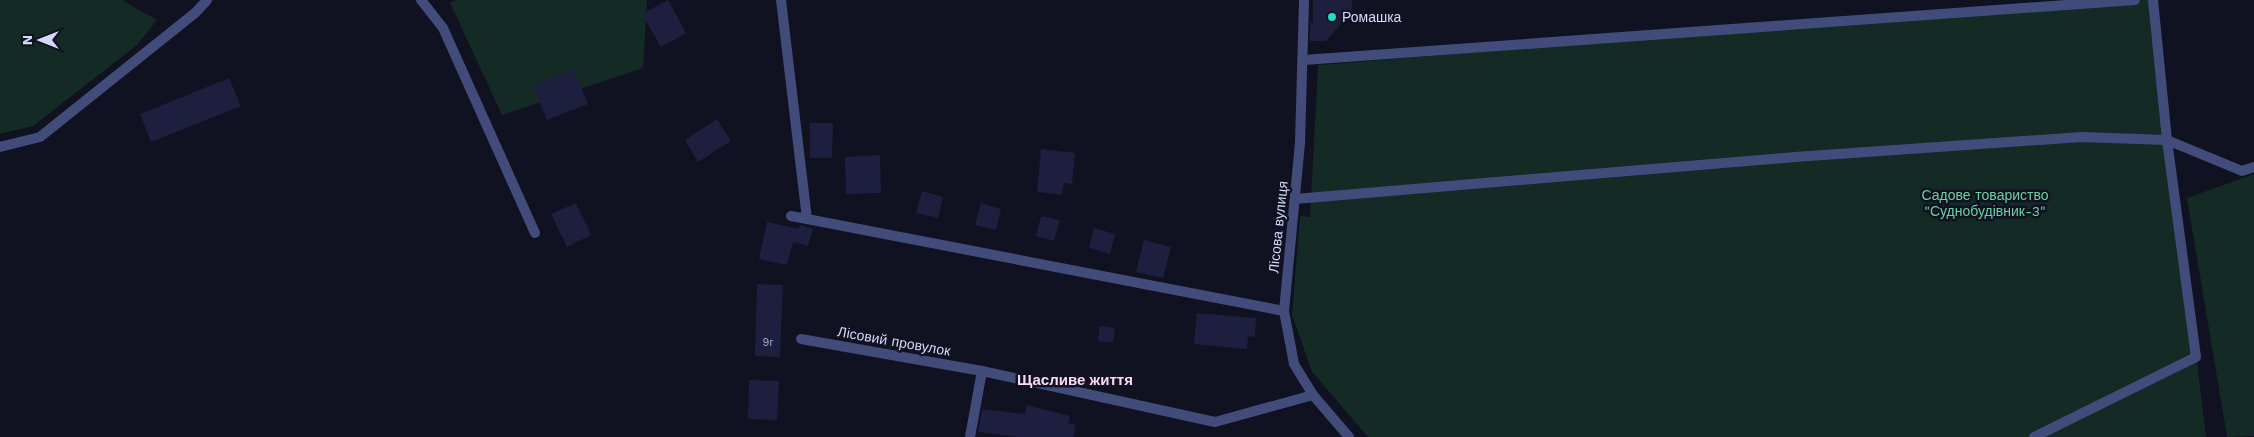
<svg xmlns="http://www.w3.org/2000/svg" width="2254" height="437" viewBox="0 0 2254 437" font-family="'Work Sans',sans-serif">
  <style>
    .green { fill: #142a24 }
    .building { fill: #1e1f3f }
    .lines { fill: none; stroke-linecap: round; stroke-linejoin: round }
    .street { stroke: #414c7a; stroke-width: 10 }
    .poi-dot { fill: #1be0c7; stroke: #101121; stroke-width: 2 }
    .labels { text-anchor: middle; stroke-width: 5; stroke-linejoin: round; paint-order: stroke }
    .number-label { font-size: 11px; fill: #a7aacb }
    .poi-label { font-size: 14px; fill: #d5d9fa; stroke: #101121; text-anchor: start }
    .park-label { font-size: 14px; fill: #6ad1a0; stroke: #101121 }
    .street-label { font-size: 14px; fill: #d5d9fa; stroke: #101121 }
    .neighbourhood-label { font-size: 15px; font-weight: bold; fill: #fad7f5; stroke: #101121 }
  </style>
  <rect width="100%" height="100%" fill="#101121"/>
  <g class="green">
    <path d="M0 0H122L157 20 137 45 33 126 0 134Z"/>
    <path d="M456 0H647L643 68 502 115 450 3Z"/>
    <path d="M2136 0H2154L2206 437H1368L1312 372 1292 315 1300 216 1310 217 1318 65Z"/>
    <path d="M2254 174V436L2227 437 2187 198Z"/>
  </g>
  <g class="building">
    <path d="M668 0 686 33 661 47 642 14Z"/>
    <path d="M1313 0H1352V11L1326 41H1310V23H1313Z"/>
    <path d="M574 69 588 104 547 120 533 86Z"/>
    <path d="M229 78 241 106 151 142 140 114Z"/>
    <path d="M717 119 731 141 698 162 685 140Z"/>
    <path d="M810 123H833L832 158H810Z"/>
    <path d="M1041 149 1075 153 1072 184 1064 183 1062 195 1037 192Z"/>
    <path d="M880 155 881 193 846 194 845 157Z"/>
    <path d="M922 191 943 197 938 218 916 213Z"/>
    <path d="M576 203 591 235 567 247 551 214Z"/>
    <path d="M981 203 1001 209 996 230 975 225Z"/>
    <path d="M1041 216 1060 220 1054 241 1036 236Z"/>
    <path d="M767 222 799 229 800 225 813 229 808 246 793 242 787 265 759 259Z"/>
    <path d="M1094 228 1115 234 1110 254 1089 248Z"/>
    <path d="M1144 240 1171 247 1163 278 1136 272Z"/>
    <path d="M757 284 783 285 780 357 755 356Z"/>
    <path d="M1197 313 1256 318 1255 337 1248 336 1247 349 1194 344Z"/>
    <path d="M1100 326 1115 328 1113 343 1098 341Z"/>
    <path d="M749 380 779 381 777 420 748 419Z"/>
    <path d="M1027 405 1070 416 1068 423 1076 425 1073 437H1019L978 432 982 409 1025 414Z"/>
  </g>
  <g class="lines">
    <g class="street">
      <path d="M421 0 443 28 535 233"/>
      <path d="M781 0 807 219 1284 311"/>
      <path d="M1304 0 1300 143 1284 311 1294 364 1313 395 1349 437"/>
      <path d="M1304 60 2135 0"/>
      <path d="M0 147 40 137 195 13 207 0"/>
      <path d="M1295 199 1795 157 2082 137 2167 140 2242 171 2254 167"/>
      <path d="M791 216 807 219"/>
      <path d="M801 339 982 371"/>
      <path d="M970 437 982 371 1215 422 1313 395"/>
      <path d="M2034 437 2196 357 2167 140 2153 0"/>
    </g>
  </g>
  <circle class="poi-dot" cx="1332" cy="17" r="5"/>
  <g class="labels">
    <g class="number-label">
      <text x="768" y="346">9г</text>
    </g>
    <g class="poi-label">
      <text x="1342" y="22">Ромашка</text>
    </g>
    <g class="park-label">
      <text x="1985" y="200">Садове товариство<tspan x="1985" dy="16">"Суднобудівник-3"</tspan></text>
    </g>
    <g class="street-label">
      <text transform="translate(1278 227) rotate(-84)" y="5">Лісова вулиця</text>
      <text transform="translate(894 341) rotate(10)" y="5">Лісовий провулок</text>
    </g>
    <g class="neighbourhood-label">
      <text x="1075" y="385">Щасливе життя</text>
    </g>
  </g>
  <g transform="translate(40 40) rotate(270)" stroke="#101121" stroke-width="4" paint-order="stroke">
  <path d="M0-4L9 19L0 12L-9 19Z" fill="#d5d9fa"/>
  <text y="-8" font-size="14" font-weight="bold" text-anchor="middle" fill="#d5d9fa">N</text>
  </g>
</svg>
